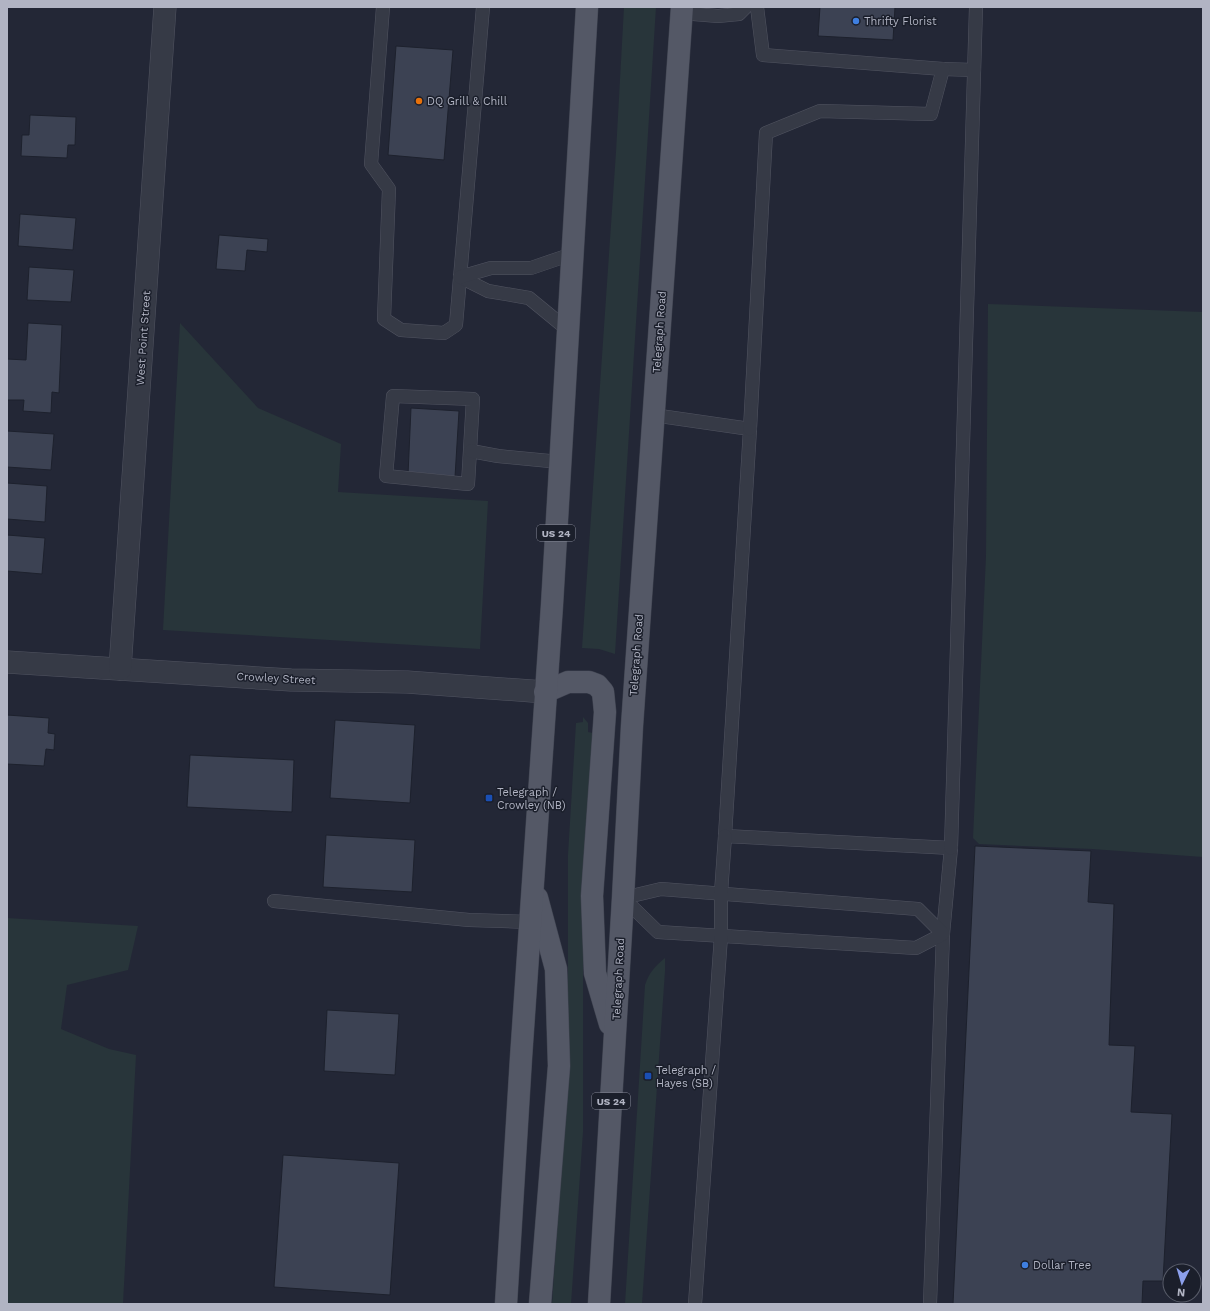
<svg xmlns="http://www.w3.org/2000/svg" width="1210" height="1311" viewBox="0 0 1210 1311" font-family="'Work Sans',sans-serif">
  <style>
    .green { fill: #28353a }
    .building { fill: #3c4253; stroke: #1d212d }
    .lines { fill: none; stroke-linecap: round; stroke-linejoin: round }
    .lane-casing { stroke: #515461; stroke-width: 14 }
    .street-casing { stroke: #515461; stroke-width: 23 }
    .primary-casing { stroke: #3f4350; stroke-width: 23 }
    .lane { stroke: #363a46; stroke-width: 13 }
    .street { stroke: #363a46; stroke-width: 22 }
    .primary { stroke: #545866; stroke-width: 22 }
    .shop-dot { fill: #3f7fe0; stroke: #1b1f2b; stroke-width: 1.5 }
    .food-dot { fill: #e8710a; stroke: #1b1f2b; stroke-width: 1.5 }
    .transit-dot { fill: #1a4fb4; stroke: #1b1f2b; stroke-width: 1.5 }
    .labels { text-anchor: middle; stroke-width: 3; stroke-linejoin: round; paint-order: stroke }
    .shield { fill: #1b1f2b; stroke: #848795; stroke-width: 1 }
    .shield-label { font-size: 10px; font-weight: bold; fill: #b1b4c3 }
    .poi-label { font-size: 11px; fill: #b1b4c3; stroke: #1b1f2b; text-anchor: start }
    .street-label { font-size: 11px; fill: #b1b4c3; stroke: #1b1f2b }
  </style>
  <rect width="100%" height="100%" fill="#232736"/>
  <g class="green">
    <path d="M624 7H656L615 654 599 649 582 648 616 152Z"/>
    <path d="M988 304 1203 312V857L1092 849 979 844 973 838 986 556Z"/>
    <path d="M180 323 258 408 341 444 338 492 488 501 480 649 163 630Z"/>
    <path d="M583 717 588 723V732L593 733 583 893V1132L571 1304H552L568 1072V855L576 723 583 722Z"/>
    <path d="M7 918 138 926 128 970 67 985 61 1029 109 1049 136 1055 123 1304H7Z"/>
    <path d="M665 958V971L642 1304H625L645 985C649 973 655 966 665 958Z"/>
  </g>
  <g class="building">
    <path d="M820 7H895L893 40 818 36Z"/>
    <path d="M396 46 453 50 444 160 388 155Z"/>
    <path d="M30 115 76 117 75 145H68L67 158 21 156 22 135H29Z"/>
    <path d="M20 214 76 218 73 250 18 246Z"/>
    <path d="M219 235 268 239 267 252 247 250 245 271 216 269Z"/>
    <path d="M29 267 74 270 71 302 27 300Z"/>
    <path d="M28 323 62 325 59 393 52 392 51 413 23 411 24 400H7V359L26 360Z"/>
    <path d="M411 408 459 411 455 477 408 475Z"/>
    <path d="M7 431 54 434 51 470 7 467Z"/>
    <path d="M7 483 47 486 45 522 7 519Z"/>
    <path d="M7 535 45 538 42 574 7 571Z"/>
    <path d="M7 715 49 718 48 733 55 734 54 750 46 749 44 766 7 764Z"/>
    <path d="M335 720 415 725 410 803 330 798Z"/>
    <path d="M190 755 294 760 292 812 187 807Z"/>
    <path d="M326 835 415 840 412 892 323 887Z"/>
    <path d="M975 846 1091 851 1088 902 1114 904 1109 1045 1135 1046 1131 1112 1172 1114 1163 1281H1143L1142 1304H953Z"/>
    <path d="M327 1010 399 1014 395 1075 324 1071Z"/>
    <path d="M283 1155 399 1163 390 1295 274 1287Z"/>
  </g>
  <g class="lines">
    <g class="lane-casing">
      <g id="lane">
        <path d="M383 7 371 164 389 189 384 319 401 330 444 333 456 325 483 7"/>
        <path d="M681 13 718 16 739 14 746 7"/>
        <path d="M943 69 974 70"/>
        <path d="M460 277 488 291 529 298 568 330"/>
        <path d="M460 277 491 268H531L572 254"/>
        <path d="M393 396 473 399 468 484 386 476Z"/>
        <path d="M653 415 750 429 725 836 951 848 943 934 930 1304"/>
        <path d="M750 429 766 133 820 111 931 114 943 69 763 55 757 7"/>
        <path d="M471 451 498 456 560 462"/>
        <path d="M951 848 976 7"/>
        <path d="M661 889 918 909 943 934 916 948 658 932 623 898Z"/>
        <path d="M274 901 469 920 530 922"/>
        <path d="M695 1304 721 936V893L725 836"/>
      </g>
    </g>
    <g class="street-casing">
      <g id="street">
        <path d="M7 662 291 680 407 682 545 692"/>
        <path d="M120 669 165 7"/>
      </g>
    </g>
    <g class="primary-casing">
      <g id="primary">
        <path d="M545 692 568 682H589L597 685 603 692 605 712 592 896 595 973 610 1024"/>
        <path d="M537 898 556 969 559 1066 540 1304"/>
        <path d="M506 1304 521 1058 552 605 587 7"/>
        <path d="M599 1304 623 898 632 726 682 7"/>
      </g>
    </g>
    <use href="#lane" class="lane"/>
    <use href="#street" class="street"/>
    <use href="#primary" class="primary"/>
  </g>
  <g class="shop-dot">
    <circle cx="856" cy="21" r="4"/>
    <circle cx="1025" cy="1265" r="4"/>
  </g>
  <circle class="food-dot" cx="419" cy="101" r="4"/>
  <g class="transit-dot">
    <rect x="485" y="794" width="8" height="8" rx="2"/>
    <rect x="644" y="1072" width="8" height="8" rx="2"/>
  </g>
  <g class="labels">
    <g class="shield">
      <rect x="537" y="525" width="38" height="16" rx="3"/>
      <rect x="592" y="1093" width="38" height="16" rx="3"/>
    </g>
    <g class="shield-label">
      <text x="556" y="537">US 24</text>
      <text x="611" y="1105">US 24</text>
    </g>
    <g class="poi-label">
      <text x="864" y="25">Thrifty Florist</text>
      <text x="427" y="105">DQ Grill &amp; Chill</text>
      <text x="497" y="796">Telegraph /<tspan x="497" dy="13">Crowley (NB)</tspan></text>
      <text x="656" y="1074">Telegraph /<tspan x="656" dy="13">Hayes (SB)</tspan></text>
      <text x="1033" y="1269">Dollar Tree</text>
    </g>
    <g class="street-label">
      <text transform="translate(659 332) rotate(-86)" y="4">Telegraph Road</text>
      <text transform="translate(143 338) rotate(-86)" y="4">West Point Street</text>
      <text transform="translate(636 655) rotate(-86)" y="4">Telegraph Road</text>
      <text transform="translate(276 678) rotate(3)" y="4">Crowley Street</text>
      <text transform="translate(618 979) rotate(-87)" y="4">Telegraph Road</text>
    </g>
  </g>
  <rect width="1210" height="1311" fill="none" stroke="#b1b4c3" stroke-width="16"/>
  <g transform="translate(1182 1283) rotate(185)"><circle r="19" fill="#1b1f2b" stroke="#575b68"/>
  <path d="M0-3L7 15L0 10L-7 15Z" fill="#8ca0ec"/>
  <text y="-6" font-size="11" font-weight="bold" text-anchor="middle" fill="#b1b4c3">N</text>
  </g>
</svg>
